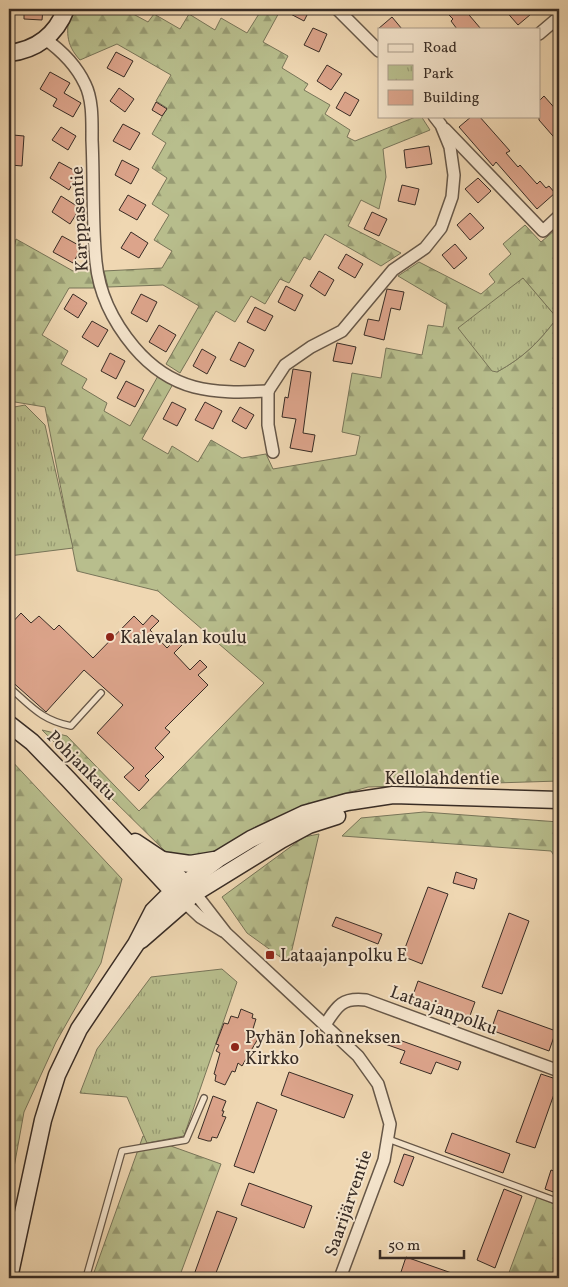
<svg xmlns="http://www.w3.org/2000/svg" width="568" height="1287" viewBox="0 0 568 1287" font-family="Vollkorn,serif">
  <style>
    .forest { fill: url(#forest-firs); stroke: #787559; fill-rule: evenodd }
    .park { fill: url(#park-tufts); stroke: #787559 }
    .building { fill: #dca48b; stroke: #382c25 }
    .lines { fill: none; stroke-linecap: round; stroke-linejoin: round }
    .lane-casing { stroke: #665748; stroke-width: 8 }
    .street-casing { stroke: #665748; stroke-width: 14 }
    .secondary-casing { stroke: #382c25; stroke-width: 19 }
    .lane { stroke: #f5e5cd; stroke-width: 5.5 }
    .street { stroke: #f5e5cd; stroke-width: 11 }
    .secondary { stroke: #f5e5cd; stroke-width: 16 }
    .poi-dot { fill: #8f2418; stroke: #f5e5cd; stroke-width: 2 }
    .labels { text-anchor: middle; stroke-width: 4; stroke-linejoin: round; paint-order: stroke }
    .street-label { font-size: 18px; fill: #382c25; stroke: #f5e5cd }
    .poi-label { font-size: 18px; fill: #382c25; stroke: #f5e5cd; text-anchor: start }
  </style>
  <defs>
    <pattern id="forest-firs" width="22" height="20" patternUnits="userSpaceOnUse" patternTransform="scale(1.25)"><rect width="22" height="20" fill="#b8be8d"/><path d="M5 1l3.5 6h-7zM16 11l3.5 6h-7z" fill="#979b73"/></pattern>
    <pattern id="park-tufts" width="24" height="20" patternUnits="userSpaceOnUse" patternTransform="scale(1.25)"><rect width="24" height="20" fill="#b8be8d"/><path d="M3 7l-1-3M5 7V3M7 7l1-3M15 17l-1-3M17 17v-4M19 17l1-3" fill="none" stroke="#979b73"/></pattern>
  </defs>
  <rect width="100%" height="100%" fill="#efd7b2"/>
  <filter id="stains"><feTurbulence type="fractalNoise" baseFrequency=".004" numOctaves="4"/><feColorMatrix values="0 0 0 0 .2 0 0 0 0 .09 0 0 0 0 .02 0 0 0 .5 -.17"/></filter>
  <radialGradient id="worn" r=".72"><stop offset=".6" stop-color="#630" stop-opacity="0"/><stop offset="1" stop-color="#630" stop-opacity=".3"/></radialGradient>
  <g class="forest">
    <path d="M71 9H103L118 13 124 9 148 22 154 14 180 29 189 14 215 30 221 18 247 33 262 9H281L263 42 288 56 282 68 308 84 304 90 330 105 325 114 350 130 347 137 355 141 418 116H421L430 130 383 149 386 177 379 209 361 200 348 226 401 253 381 266 325 234 310 260 304 257 289 283 280 279 265 304 251 296 235 322 216 311 180 373 166 364 199 306 163 285 108 287 104 271 162 268 172 251 154 240 169 215 152 204 167 178 152 168 166 143 152 134 167 108 156 101 171 75 117 44 80 60C65 44 66 30 71 9Z"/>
    <path d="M525 225 541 242 555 230 559 231V781L368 787 312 803 251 830 199 861 171 857 42 730 67 736 139 811 264 683 158 591 77 571 45 407 9 401V269L16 239 73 271 91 270 94 288H69L42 335 68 351 61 364 87 379 82 388 107 403 104 411 130 426 158 376 173 384 142 439 168 454 172 446 198 462 211 440 242 458 266 454 273 469 356 455 360 436 342 432 352 373 381 378 386 348 422 355 428 325 443 327 447 305 398 276 419 262 481 294 495 282 489 274 511 254 503 244ZM523 279 557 318C538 343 524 357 497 372Z"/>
    <path d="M9 758 122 879 101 963 56 1042 24 1112 9 1195Z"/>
    <path d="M424 812 559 822V863L551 851 342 836 361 818Z"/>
    <path d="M319 834 290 958 283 959 247 933 222 897 304 837Z"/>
    <path d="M143 1136 221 1164 179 1278H92Z"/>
    <path d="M537 1197 559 1206V1278H507Z"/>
  </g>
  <g class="park">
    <path d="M523 278 557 318C538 343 524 357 497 372L492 371 458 328Z"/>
    <path d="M25 405 45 425 73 548 9 556V408Z"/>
    <path d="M222 969 237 982 184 1136 147 1143 127 1097 80 1093 97 1049 151 977Z"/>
  </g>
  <g class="building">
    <path d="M24 9H43L42 20 24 19Z"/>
    <path d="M281 9H310L304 21Z"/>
    <path d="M443 9H464L481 29H457L451 21 453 19Z"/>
    <path d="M504 9H537L518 25Z"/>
    <path d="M392 17 402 29H378Z"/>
    <path d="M313 28 327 34 319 52 304 45Z"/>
    <path d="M116 52 133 61 124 77 107 68Z"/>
    <path d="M327 65 342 74 331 90 317 81Z"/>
    <path d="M50 72 70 83 64 93 81 103 73 117 53 106 57 99 40 89Z"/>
    <path d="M119 88 134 99 125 112 110 101Z"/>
    <path d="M345 92 359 100 350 116 336 108Z"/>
    <path d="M544 96 559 113V143L539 120V101Z"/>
    <path d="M156 102 167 109 162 116 152 110Z"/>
    <path d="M472 116H479L510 151 506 153 518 167 520 165 537 184 540 181 546 188 549 186 555 193 537 209 496 162 493 166 459 127Z"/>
    <path d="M123 124 140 133 130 150 113 141Z"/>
    <path d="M61 127 76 136 68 150 52 140Z"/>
    <path d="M13 135 24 136 22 166 11 165Z"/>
    <path d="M429 146 432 164 406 168 404 150Z"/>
    <path d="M122 160 139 169 131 184 115 175Z"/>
    <path d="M59 162 79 173 69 190 50 178Z"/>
    <path d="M478 178 491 191 478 203 465 189Z"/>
    <path d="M402 185 419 189 415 205 398 201Z"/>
    <path d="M128 195 146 205 137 220 119 210Z"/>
    <path d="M61 196 80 208 70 224 52 212Z"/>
    <path d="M372 212 387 219 379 236 364 229Z"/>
    <path d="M470 213 484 228 470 240 457 225Z"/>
    <path d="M131 232 148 243 139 258 121 248Z"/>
    <path d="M62 236 82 247 73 263 53 252Z"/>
    <path d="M455 244 467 258 454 269 442 255Z"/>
    <path d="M346 254 363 264 355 278 338 268Z"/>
    <path d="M319 271 334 280 325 296 310 286Z"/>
    <path d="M286 286 303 295 295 311 278 302Z"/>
    <path d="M387 289 404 292 400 310 391 308 384 340 364 335 368 319 379 321Z"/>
    <path d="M73 294 87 303 78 318 64 309Z"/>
    <path d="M141 294 157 302 147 322 131 313Z"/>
    <path d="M255 307 273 316 265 331 247 322Z"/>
    <path d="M92 321 108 330 98 347 82 337Z"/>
    <path d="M159 325 176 335 166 352 149 342Z"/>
    <path d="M239 342 254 350 245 367 230 360Z"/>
    <path d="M337 343 356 347 352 364 333 361Z"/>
    <path d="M202 349 216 357 207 374 193 366Z"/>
    <path d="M110 353 125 361 116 379 101 371Z"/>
    <path d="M293 369 311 372 303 433 315 435 312 452 290 448 296 419 282 417 285 397 288 398Z"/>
    <path d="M126 381 144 390 135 407 117 398Z"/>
    <path d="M172 402 186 409 177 426 163 419Z"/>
    <path d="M205 402 222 411 213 429 195 420Z"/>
    <path d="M240 407 254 415 246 429 232 421Z"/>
    <path d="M21 613 31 623 39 616 54 630 59 625 93 658 134 616 143 625 152 615 159 621 150 630 167 648 176 639 182 645 174 653 190 670 200 660 207 667 198 675 208 685 165 728 170 732 155 748 164 757 145 776 149 780 139 791 124 777 134 768 97 733 123 705 84 670 46 712 9 679V626Z"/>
    <path d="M456 872 477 879 474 889 453 883Z"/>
    <path d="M428 887 448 894 422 964 402 956Z"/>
    <path d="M509 913 529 921 502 994 482 987Z"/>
    <path d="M336 917 382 934 378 944 332 926Z"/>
    <path d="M418 981 475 1002 468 1021 411 1001Z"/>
    <path d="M241 1009 253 1014 252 1018 256 1019 252 1032 259 1037 242 1066 238 1063 235 1072 232 1071 225 1085 215 1081 216 1075 214 1074 220 1053 216 1051 219 1045 216 1044 224 1023 228 1024 231 1016 238 1018Z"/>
    <path d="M498 1010 556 1031 549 1051 491 1030Z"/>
    <path d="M388 1036 461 1062 458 1070 436 1062 431 1074 400 1063 405 1051 385 1044Z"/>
    <path d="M289 1072 353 1095 344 1118 281 1095Z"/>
    <path d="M541 1074 559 1080 535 1148 516 1142Z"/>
    <path d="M213 1096 226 1101 222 1111H224L222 1116 226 1117 217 1138 212 1137 211 1141H208L198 1138Z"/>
    <path d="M257 1102 277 1110 254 1173 234 1166Z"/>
    <path d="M452 1133 510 1154 503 1173 445 1152Z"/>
    <path d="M404 1154 414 1157 403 1186 394 1182Z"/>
    <path d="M551 1170 559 1173V1194L545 1189Z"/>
    <path d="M249 1183 312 1206 304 1228 241 1205Z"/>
    <path d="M504 1189 522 1196 495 1268 477 1260Z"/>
    <path d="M217 1211 237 1218 214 1278H212L195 1272Z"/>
    <path d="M406 1257 463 1277 462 1278H407L400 1275Z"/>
  </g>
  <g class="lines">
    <g class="lane-casing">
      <g id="lane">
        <path d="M9 687C31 706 41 720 71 726L101 693"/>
        <path d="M388 1139 559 1202"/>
        <path d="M86 1278 122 1151 186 1140 204 1098"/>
      </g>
    </g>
    <g class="street-casing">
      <g id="street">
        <path d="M337 9 379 51"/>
        <path d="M539 34 559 17"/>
        <path d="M45 39C62 51 76 65 85 84 93 100 92 122 92 140 94 180 92 222 96 262 99 294 114 323 134 347 172 392 212 394 268 391"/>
        <path d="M445 129 543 231 559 216"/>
        <path d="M268 391 285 365 311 347 342 331 393 270 425 248 441 228 452 197 454 175 450 147 441 125 434 116"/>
        <path d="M268 391V425L273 452"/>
        <path d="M195 893 226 933 358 1056 378 1084 390 1124 384 1160 340 1278"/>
        <path d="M184 902 200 917 223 931"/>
        <path d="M325 1025C337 1006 342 997 366 1000L559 1071"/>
      </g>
    </g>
    <g class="secondary-casing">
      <g id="secondary">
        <path d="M9 53C36 50 56 35 66 9"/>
        <path d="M9 724 32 742 68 779 180 899"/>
        <path d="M135 842 162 860 192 891"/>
        <path d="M162 860 190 864 214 860"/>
        <path d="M141 940 195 893 281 840 309 825 337 816"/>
        <path d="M9 1278 43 1120 57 1075 79 1029 136 944 153 911 166 898 218 859 251 839 304 814 347 802 393 795 559 800"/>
      </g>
    </g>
    <use href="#lane" class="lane"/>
    <use href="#street" class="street"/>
    <use href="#secondary" class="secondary"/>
  </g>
  <g class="poi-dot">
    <circle cx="110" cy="637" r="5"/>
    <rect x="265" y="950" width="10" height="10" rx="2.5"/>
    <circle cx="235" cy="1047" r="5"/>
  </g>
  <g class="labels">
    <g class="street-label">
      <text transform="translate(79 219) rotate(-93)" y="6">Karppasentie</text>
      <text transform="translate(82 765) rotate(45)" y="6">Pohjankatu</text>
      <text x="442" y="784">Kellolahdentie</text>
      <text transform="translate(444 1010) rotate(20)" y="6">Lataajanpolku</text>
      <text transform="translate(348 1203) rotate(-71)" y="6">Saarijärventie</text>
    </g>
    <g class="poi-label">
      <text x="120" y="643">Kalevalan koulu</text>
      <text x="280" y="961">Lataajanpolku E</text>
      <text x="245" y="1043">Pyhän Johanneksen<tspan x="245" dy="21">Kirkko</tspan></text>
    </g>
  </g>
  <rect width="568" height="1287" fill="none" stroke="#efd7b2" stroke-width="30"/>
  <rect x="10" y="10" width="548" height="1267" fill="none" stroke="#382c25" stroke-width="2.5"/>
  <rect x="15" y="15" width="538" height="1257" fill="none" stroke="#382c25"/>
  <rect x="378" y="28" width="162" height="90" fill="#f5e5cd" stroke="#a99b8a"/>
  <rect x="388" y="44" width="25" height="8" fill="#f5e5cd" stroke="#a99b8a"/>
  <text x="423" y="52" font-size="15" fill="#382c25">Road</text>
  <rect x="388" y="65" width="25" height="15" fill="url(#park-tufts)" stroke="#a99b8a"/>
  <text x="423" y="78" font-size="15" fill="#382c25">Park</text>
  <rect x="388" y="90" width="25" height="15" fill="#dca48b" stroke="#a99b8a"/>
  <text x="423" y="102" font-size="15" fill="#382c25">Building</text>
  <path d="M380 1250v8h84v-8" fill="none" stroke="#382c25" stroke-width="2.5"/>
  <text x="388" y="1250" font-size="15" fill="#382c25" stroke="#f5e5cd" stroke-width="4" paint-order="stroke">50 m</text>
  <rect width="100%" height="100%" filter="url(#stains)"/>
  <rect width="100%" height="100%" fill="url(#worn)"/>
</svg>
